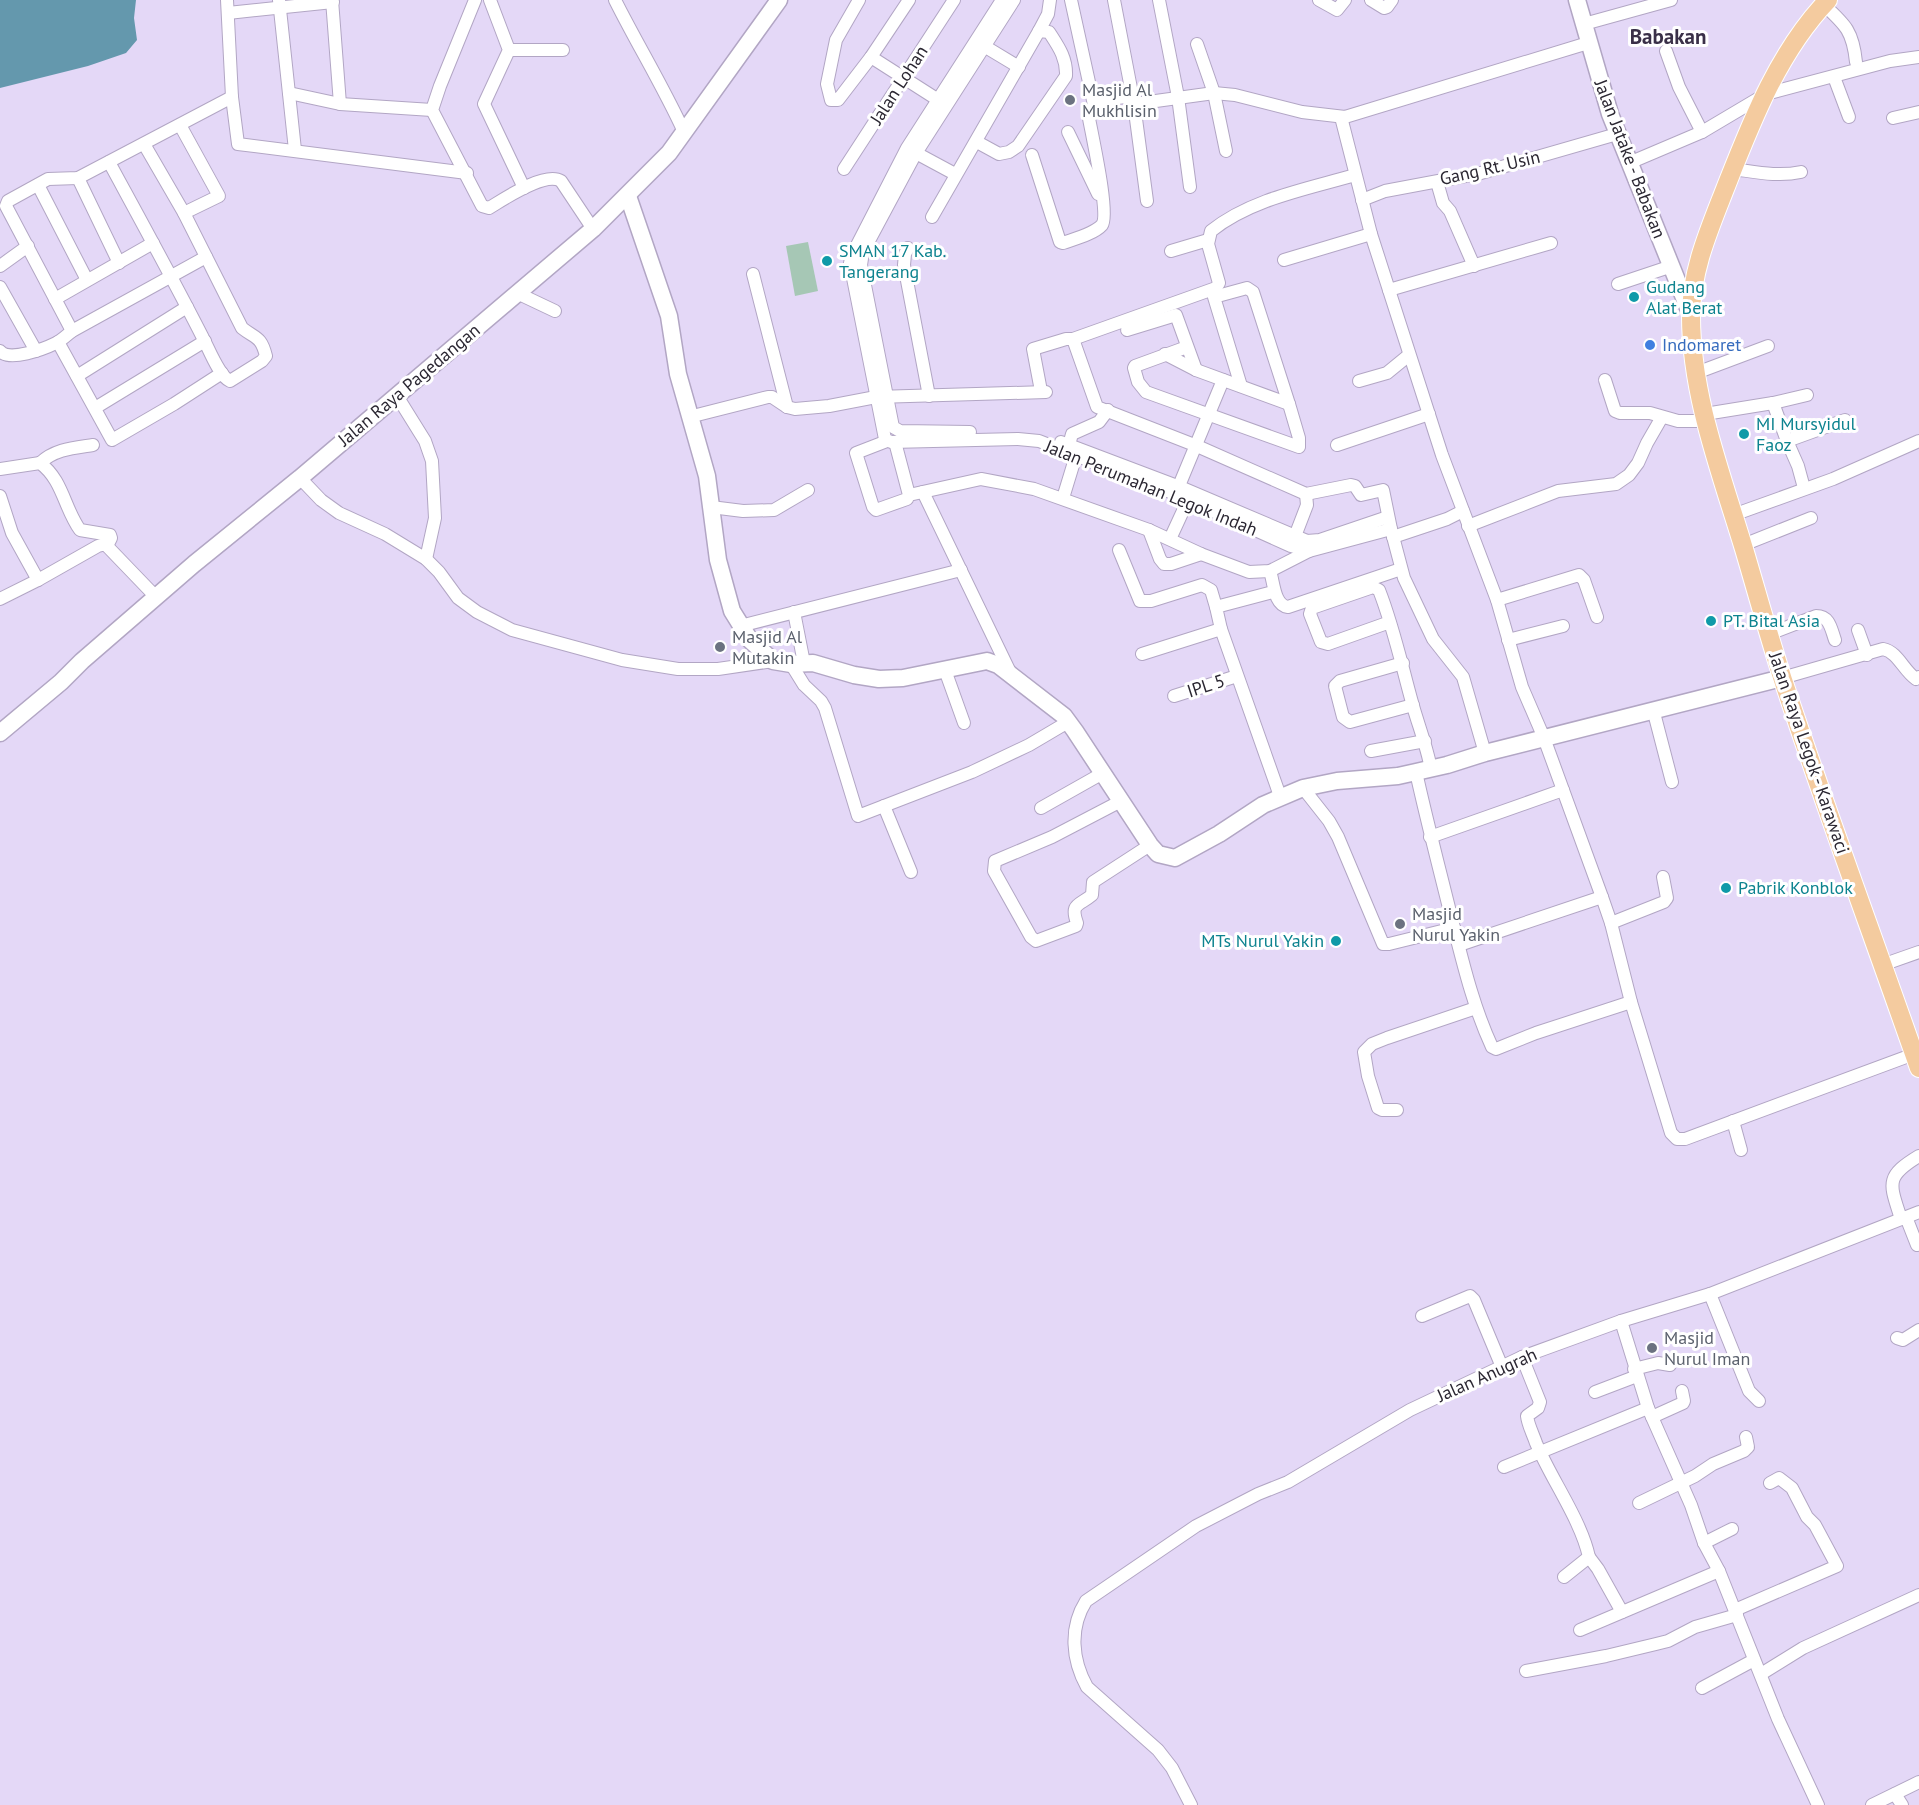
<svg xmlns="http://www.w3.org/2000/svg" width="1919" height="1805" viewBox="0 0 1919 1805" font-family="'PT Sans',sans-serif">
  <style>
    .green { fill: #a6c7b5 }
    .water { fill: #6498ad }
    .lines { fill: none; stroke-linecap: round; stroke-linejoin: round }
    .street-casing { stroke: #b2a6c4; stroke-width: 14 }
    .secondary-casing { stroke: #b2a6c4; stroke-width: 19 }
    .primary-casing { stroke: #fff; stroke-width: 20 }
    .street { stroke: #fff; stroke-width: 12 }
    .secondary { stroke: #fff; stroke-width: 16 }
    .primary { stroke: #f4cb9f; stroke-width: 18 }
    .worship-dot { fill: #6b7280; stroke: #fff; stroke-width: 2 }
    .culture-dot { fill: #0f9aa8; stroke: #fff; stroke-width: 2 }
    .shop-dot { fill: #3f7fe0; stroke: #fff; stroke-width: 2 }
    .labels { text-anchor: middle; stroke-width: 6; stroke-linejoin: round; paint-order: stroke }
    .street-label { font-size: 18px; fill: #2b2732; stroke: #fff }
    .worship-label { font-size: 18px; fill: #5b616d; stroke: #fff; text-anchor: start }
    .culture-label { font-size: 18px; fill: #0d838f; stroke: #fff; text-anchor: start }
    .shop-label { font-size: 18px; fill: #366cbe; stroke: #fff; text-anchor: start }
    .quarter-label { font-size: 21px; font-weight: bold; fill: #3a3048; stroke: #fff }
  </style>
  <rect width="100%" height="100%" fill="#e4d8f7"/>
  <path class="green" d="M808 242 818 291 795 296 786 246Z"/>
  <path class="water" d="M0 0H136L134 18 137 40 126 53 88 66 0 88Z"/>
  <g class="lines">
    <g class="street-casing">
      <g id="street">
        <path d="M227 0 232 97 238 144 467 173"/>
        <path d="M279 0 295 150"/>
        <path d="M332 0 340 104"/>
        <path d="M475 0 440 86 432 110 482 206 489 208C504 199 545 171 561 181L593 229"/>
        <path d="M490 0 509 50 484 104 524 188"/>
        <path d="M615 0C637 44 663 86 684 132"/>
        <path d="M859 0 836 40 827 84 831 100H838L871 57 909 0"/>
        <path d="M1002 0 907 148 852 255 850 263 885 439 891 442 1018 439 1039 441 1175 494 1291 546 1309 551 1391 529"/>
        <path d="M1071 0 1094 105"/>
        <path d="M1114 0 1134 104 1147 201"/>
        <path d="M1159 0 1178 97 1190 187"/>
        <path d="M1319 0 1337 10 1345 0"/>
        <path d="M1371 0 1384 8 1387 7 1392 0"/>
        <path d="M1824 5C1846 25 1853 32 1856 62"/>
        <path d="M228 13 333 2"/>
        <path d="M1584 24 1671 0"/>
        <path d="M1039 31 1048 14 1050 0"/>
        <path d="M1197 44 1214 93 1226 151"/>
        <path d="M984 46 1019 67"/>
        <path d="M509 50H563"/>
        <path d="M1666 51 1679 87 1702 132"/>
        <path d="M871 57 943 103"/>
        <path d="M1834 77 1849 117"/>
        <path d="M289 93 340 104 432 110"/>
        <path d="M1134 104 1214 93 1235 95 1302 112 1345 117 1588 43"/>
        <path d="M1341 117 1371 234 1442 455 1497 600 1522 687 1544 738 1602 897 1611 923 1631 1002 1671 1133 1677 1139H1685L1914 1054"/>
        <path d="M1893 118 1919 112"/>
        <path d="M180 125 219 196 184 213"/>
        <path d="M1068 132 1098 194"/>
        <path d="M916 153 955 174"/>
        <path d="M1032 155 1060 242 1063 243C1074 239 1094 234 1102 225 1110 214 1091 131 1088 113 1099 98 1115 99 1133 96"/>
        <path d="M109 162C141 221 173 279 203 338 209 349 219 376 230 381L262 361 266 356C261 336 256 339 242 328L184 213 144 144"/>
        <path d="M1629 163 1702 132 1766 94 1890 61 1919 57"/>
        <path d="M844 169 954 0"/>
        <path d="M1733 169C1756 172 1778 177 1801 172"/>
        <path d="M78 178 119 263"/>
        <path d="M1437 182 1443 203 1450 211 1474 266"/>
        <path d="M38 185 87 280"/>
        <path d="M1362 200 1385 191 1481 173 1617 134"/>
        <path d="M932 217 1039 31 1049 32C1058 46 1067 58 1066 76L1018 146 1009 152 999 154 977 142"/>
        <path d="M908 248 905 254 904 265 929 396"/>
        <path d="M1171 251 1208 240"/>
        <path d="M1284 260 1371 234"/>
        <path d="M0 266 28 246"/>
        <path d="M753 274 787 407"/>
        <path d="M1618 284 1672 266"/>
        <path d="M0 287 36 351"/>
        <path d="M1389 290 1551 243"/>
        <path d="M517 293 555 311"/>
        <path d="M55 299 153 243"/>
        <path d="M1127 330 1176 315 1196 370"/>
        <path d="M72 331 6 206 8 201 48 179 78 178 232 97"/>
        <path d="M1073 339 1097 407 1197 446 1306 494 1351 485 1355 486 1361 495 1383 490 1391 529 1404 578 1433 639 1463 677 1485 753"/>
        <path d="M58 342 112 440 174 404 222 373"/>
        <path d="M1187 347 1135 366 1134 368 1138 382 1146 392 1299 447V438L1289 404 1253 292 1247 288 1214 297 1241 386"/>
        <path d="M0 351C9 362 44 349 56 343 62 340 67 335 72 331L206 257"/>
        <path d="M1165 354 1196 370 1289 404"/>
        <path d="M1696 373 1768 346"/>
        <path d="M77 376 187 307"/>
        <path d="M1605 380 1615 411 1620 413H1650L1678 421H1706"/>
        <path d="M1359 381 1387 373 1409 355"/>
        <path d="M1041 391 1033 349 1066 339H1073L1216 288 1219 283 1208 244 1211 231C1251 199 1307 189 1355 175"/>
        <path d="M397 396 425 441 432 461 435 518 426 559"/>
        <path d="M1773 403 1787 441 1845 420"/>
        <path d="M95 408 205 341"/>
        <path d="M1705 414 1773 403 1807 395"/>
        <path d="M689 417 768 397H772L787 407 795 409 829 406 876 397 1046 392"/>
        <path d="M970 432 900 431 893 427 861 265 863 252 916 153 1014 0"/>
        <path d="M887 441 856 453 873 507 876 510 907 499 909 495 981 479 1034 489 1149 530 1201 554 1249 572 1270 571 1309 551 1310 548"/>
        <path d="M1787 441 1798 466 1804 488"/>
        <path d="M895 442 909 495"/>
        <path d="M1061 442 1180 487 1307 541 1320 540 1388 517"/>
        <path d="M1069 445 1072 434 1099 422 1108 410"/>
        <path d="M1337 445 1429 414"/>
        <path d="M40 463C55 449 73 448 93 445"/>
        <path d="M0 469 40 463C63 480 64 508 80 530L110 535 111 538 107 546"/>
        <path d="M300 478 321 500 339 513 385 534 426 559 439 572 458 598 477 612 512 630 622 660 678 669H718L773 661"/>
        <path d="M923 492 1010 672"/>
        <path d="M1176 493 1223 380"/>
        <path d="M0 496 12 533 38 580"/>
        <path d="M1063 498 1078 449"/>
        <path d="M711 507 743 511 774 510 808 490"/>
        <path d="M1733 515 1833 479 1919 441"/>
        <path d="M1468 526 1558 491 1616 484 1629 475 1638 463 1647 443 1662 417"/>
        <path d="M1149 530 1160 559 1164 564H1171L1201 554"/>
        <path d="M1393 537 1447 519 1463 511"/>
        <path d="M1170 539 1188 500"/>
        <path d="M1292 544 1307 505 1306 494"/>
        <path d="M1743 545 1811 518"/>
        <path d="M1119 550 1140 601H1151L1202 585 1211 590 1216 607"/>
        <path d="M1270 571C1274 583 1274 605 1288 607L1401 569"/>
        <path d="M0 599 38 580 98 546 105 544 156 597"/>
        <path d="M1497 600 1579 575 1584 580 1597 617"/>
        <path d="M794 612 804 663"/>
        <path d="M1390 622 1328 644 1321 642 1310 614 1312 608 1373 587 1379 590C1394 628 1402 667 1413 706 1419 727 1427 747 1431 769"/>
        <path d="M740 626 961 570"/>
        <path d="M1221 629 1280 796"/>
        <path d="M1858 630 1867 655"/>
        <path d="M1769 634 1816 616C1830 616 1831 629 1835 640"/>
        <path d="M1508 640 1563 626"/>
        <path d="M1142 654 1221 629 1216 607 1269 593"/>
        <path d="M1403 663 1340 681 1335 686 1343 717 1350 722 1413 705"/>
        <path d="M791 664 804 685 821 701 825 708 858 816 972 772 1029 745 1068 722"/>
        <path d="M945 670 964 723"/>
        <path d="M1782 678 1883 649C1898 652 1903 670 1916 679L1919 677"/>
        <path d="M1174 696 1237 676"/>
        <path d="M1653 709 1672 782"/>
        <path d="M1371 751 1425 741"/>
        <path d="M1416 772C1427 822 1440 871 1452 920 1463 963 1473 1006 1492 1047L1496 1049 1536 1033 1631 1002"/>
        <path d="M1303 788 1329 821 1338 837 1383 944H1389L1454 928"/>
        <path d="M1121 801 1052 837 995 861 994 871 1031 937 1036 941 1076 926 1077 923C1070 903 1079 906 1092 895L1093 882 1150 845"/>
        <path d="M884 806 911 872"/>
        <path d="M1041 808 1103 773"/>
        <path d="M1430 837 1563 790"/>
        <path d="M1611 923 1664 902 1667 898 1663 877"/>
        <path d="M1459 945 1602 897"/>
        <path d="M1882 965 1919 952"/>
        <path d="M1397 1110H1382L1378 1108 1368 1076 1364 1052 1372 1044 1387 1038 1476 1008"/>
        <path d="M1733 1121 1741 1150"/>
        <path d="M1906 1217 1917 1245"/>
        <path d="M1901 1219C1890 1184 1884 1177 1919 1156"/>
        <path d="M1710 1294 1749 1391 1759 1401"/>
        <path d="M1422 1316 1470 1296 1474 1300 1502 1367"/>
        <path d="M1621 1321 1648 1408 1691 1505 1704 1543 1719 1571 1778 1719 1818 1805"/>
        <path d="M1897 1338 1903 1340 1919 1330"/>
        <path d="M1522 1357 1540 1402 1538 1408 1527 1416C1528 1425 1533 1434 1536 1443 1551 1479 1581 1520 1589 1557L1564 1577"/>
        <path d="M1634 1369 1658 1363 1670 1365"/>
        <path d="M1595 1392 1637 1376"/>
        <path d="M1652 1417 1683 1403 1684 1401 1682 1391"/>
        <path d="M1504 1467 1648 1408"/>
        <path d="M1639 1503 1695 1476 1713 1464 1744 1451 1748 1447 1746 1437"/>
        <path d="M1704 1543 1732 1529"/>
        <path d="M1589 1557 1598 1569 1622 1612"/>
        <path d="M1735 1610 1837 1566 1815 1525 1807 1517 1792 1488 1779 1478 1770 1483"/>
        <path d="M1580 1630 1719 1571"/>
        <path d="M1526 1671 1606 1656 1656 1644 1668 1641 1695 1627 1737 1615"/>
        <path d="M1761 1674 1803 1648 1919 1595"/>
        <path d="M1702 1688 1754 1660"/>
        <path d="M1895 1794 1902 1805"/>
        <path d="M1191 1805 1172 1768 1158 1750 1087 1687C1072 1660 1069 1628 1086 1601L1196 1526 1258 1494 1288 1482 1410 1410 1522 1357 1621 1321 1710 1294 1919 1212"/>
        <path d="M1872 1805 1919 1782"/>
      </g>
    </g>
    <g class="secondary-casing">
      <g id="secondary">
        <path d="M1577 0 1610 114 1691 315"/>
        <path d="M628 196 669 316 678 374 707 476 718 560 732 611 750 640 773 661 791 664 813 663 854 675 879 679 903 678 987 661 998 665 1064 716 1075 731 1150 845 1158 854 1175 858 1219 834 1263 805 1303 788 1337 781 1398 776 1416 772 1447 765 1485 753 1782 678"/>
        <path d="M0 733 61 682 82 661 194 564 300 478 593 229 669 153 779 0"/>
      </g>
    </g>
    <g class="primary-casing">
      <path id="primary" d="M1828 0C1778 52 1751 123 1725 189 1709 230 1691 271 1691 316 1691 395 1721 473 1744 549 1757 593 1769 637 1783 680 1826 810 1874 939 1919 1068"/>
    </g>
    <use href="#street" class="street"/>
    <use href="#secondary" class="secondary"/>
    <use href="#primary" class="primary"/>
  </g>
  <g class="worship-dot">
    <circle cx="1070" cy="100" r="6"/>
    <circle cx="720" cy="647" r="6"/>
    <circle cx="1400" cy="924" r="6"/>
    <circle cx="1652" cy="1348" r="6"/>
  </g>
  <g class="culture-dot">
    <circle cx="827" cy="261" r="6"/>
    <circle cx="1634" cy="297" r="6"/>
    <circle cx="1744" cy="434" r="6"/>
    <circle cx="1711" cy="621" r="6"/>
    <circle cx="1726" cy="888" r="6"/>
    <circle cx="1336" cy="941" r="6"/>
  </g>
  <circle class="shop-dot" cx="1650" cy="345" r="6"/>
  <g class="labels">
    <g class="street-label">
      <text transform="translate(899 85) rotate(-57)" y="6">Jalan Lohan</text>
      <text transform="translate(1630 159) rotate(69)" y="6">Jalan Jatake - Babakan</text>
      <text transform="translate(1490 168) rotate(-13)" y="6">Gang Rt. Usin</text>
      <text transform="translate(409 385) rotate(-40)" y="6">Jalan Raya Pagedangan</text>
      <text transform="translate(1151 488) rotate(22)" y="6">Jalan Perumahan Legok Indah</text>
      <text transform="translate(1206 686) rotate(-18)" y="6">IPL 5</text>
      <text transform="translate(1809 753) rotate(71)" y="6">Jalan Raya Legok - Karawaci</text>
      <text transform="translate(1487 1375) rotate(-24)" y="6">Jalan Anugrah</text>
    </g>
    <g class="worship-label">
      <text x="1082" y="96">Masjid Al<tspan x="1082" dy="21">Mukhlisin</tspan></text>
      <text x="732" y="643">Masjid Al<tspan x="732" dy="21">Mutakin</tspan></text>
      <text x="1412" y="920">Masjid<tspan x="1412" dy="21">Nurul Yakin</tspan></text>
      <text x="1664" y="1344">Masjid<tspan x="1664" dy="21">Nurul Iman</tspan></text>
    </g>
    <g class="culture-label">
      <text x="839" y="257">SMAN 17 Kab.<tspan x="839" dy="21">Tangerang</tspan></text>
      <text x="1646" y="293">Gudang<tspan x="1646" dy="21">Alat Berat</tspan></text>
      <text x="1756" y="430">MI Mursyidul<tspan x="1756" dy="21">Faoz</tspan></text>
      <text x="1723" y="627">PT. Bital Asia</text>
      <text x="1738" y="894">Pabrik Konblok</text>
      <text x="1324" y="947" text-anchor="end">MTs Nurul Yakin</text>
    </g>
    <g class="shop-label">
      <text x="1662" y="351">Indomaret</text>
    </g>
    <g class="quarter-label">
      <text x="1668" y="44">Babakan</text>
    </g>
  </g>
</svg>
